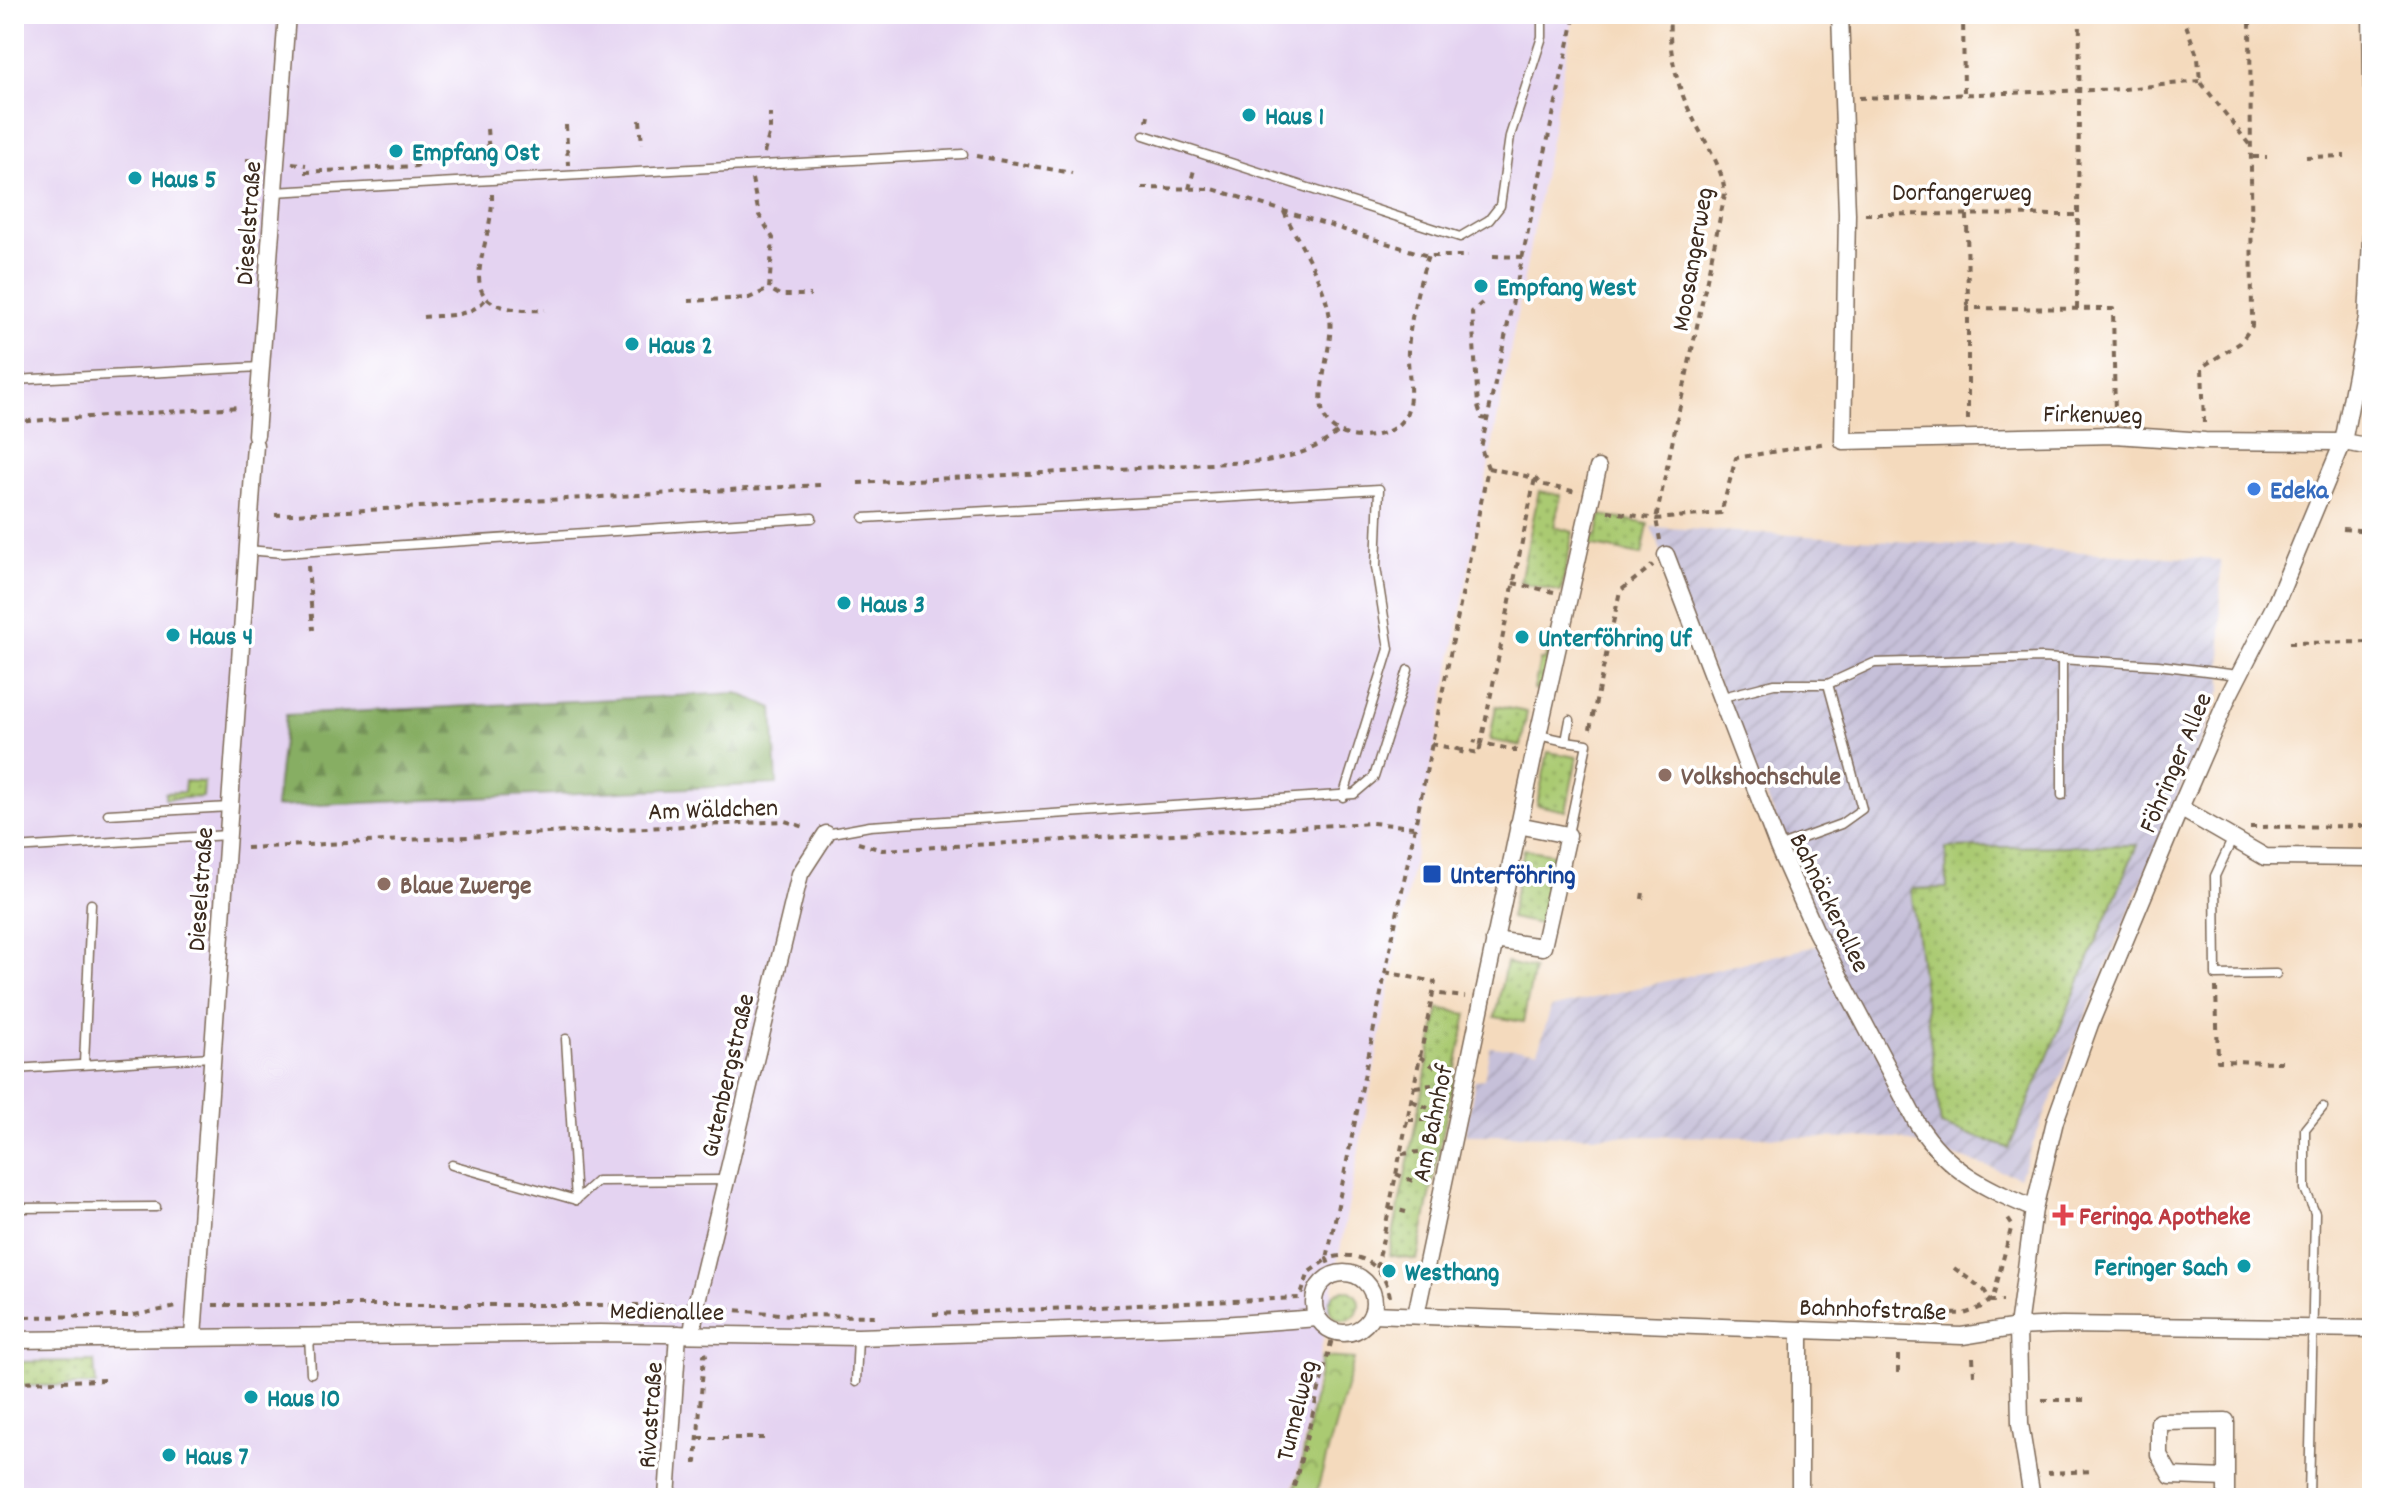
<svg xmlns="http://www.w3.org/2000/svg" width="2386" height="1512" viewBox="0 0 2386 1512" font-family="Dekko,sans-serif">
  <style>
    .built { fill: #e4d3f1 }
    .industrial { fill: url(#industrial-furrows) }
    .grass { fill: url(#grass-dots); stroke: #727a48; stroke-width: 2 }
    .forest { fill: url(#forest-firs); stroke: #616c41; stroke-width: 2 }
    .park { fill: url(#park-crowns); stroke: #727a48; stroke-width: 2 }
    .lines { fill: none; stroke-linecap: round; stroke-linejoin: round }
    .service-casing { stroke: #7c6856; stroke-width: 11 }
    .minor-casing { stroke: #7c6856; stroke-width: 19 }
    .path { stroke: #7c6856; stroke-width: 4; stroke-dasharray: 6 6; stroke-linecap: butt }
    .service { stroke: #fff; stroke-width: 8 }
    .minor { stroke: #fff; stroke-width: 16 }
    .culture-dot { fill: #0f9aa8; stroke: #fff; stroke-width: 3 }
    .shop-dot { fill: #3f7fe0; stroke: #fff; stroke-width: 3 }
    .education-dot { fill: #8d6e63; stroke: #fff; stroke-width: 3 }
    .transit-dot { fill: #1a4fb4; stroke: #fff; stroke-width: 3 }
    .health-dot { fill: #e0444e; stroke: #fff; stroke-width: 3 }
    .labels { text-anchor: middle; stroke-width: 7; stroke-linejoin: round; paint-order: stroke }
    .culture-label { font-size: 26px; font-weight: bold; fill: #0d838f; stroke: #fff; text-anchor: start }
    .street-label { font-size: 26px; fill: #3b2a1e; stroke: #fff }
    .shop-label { font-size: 26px; font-weight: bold; fill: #366cbe; stroke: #fff; text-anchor: start }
    .education-label { font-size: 26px; font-weight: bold; fill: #785e54; stroke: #fff; text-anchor: start }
    .transit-label { font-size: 26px; font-weight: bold; fill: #164399; stroke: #fff; text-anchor: start }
    .health-label { font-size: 26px; font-weight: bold; fill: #be3a42; stroke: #fff; text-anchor: start }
  </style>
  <defs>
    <pattern id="industrial-furrows" width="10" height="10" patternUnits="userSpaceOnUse" patternTransform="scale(2)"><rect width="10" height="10" fill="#c6c0d9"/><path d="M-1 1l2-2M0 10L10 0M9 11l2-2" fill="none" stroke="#aba5ba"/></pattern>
    <pattern id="grass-dots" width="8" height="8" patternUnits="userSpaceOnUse" patternTransform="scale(2)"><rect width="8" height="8" fill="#aaca72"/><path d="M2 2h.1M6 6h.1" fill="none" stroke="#8ca45d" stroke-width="1.8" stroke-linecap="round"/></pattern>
    <pattern id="forest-firs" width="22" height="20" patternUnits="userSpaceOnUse" patternTransform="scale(2)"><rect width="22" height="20" fill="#87ae64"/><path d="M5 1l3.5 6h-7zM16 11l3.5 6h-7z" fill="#708e52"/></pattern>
    <pattern id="park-crowns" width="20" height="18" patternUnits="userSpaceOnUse" patternTransform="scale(2)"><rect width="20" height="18" fill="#aaca72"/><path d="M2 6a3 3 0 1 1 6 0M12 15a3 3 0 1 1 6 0" fill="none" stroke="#8ca45d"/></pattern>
  </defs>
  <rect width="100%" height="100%" fill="#fff"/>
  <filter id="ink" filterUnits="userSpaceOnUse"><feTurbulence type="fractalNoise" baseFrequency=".0125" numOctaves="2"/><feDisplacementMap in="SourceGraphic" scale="16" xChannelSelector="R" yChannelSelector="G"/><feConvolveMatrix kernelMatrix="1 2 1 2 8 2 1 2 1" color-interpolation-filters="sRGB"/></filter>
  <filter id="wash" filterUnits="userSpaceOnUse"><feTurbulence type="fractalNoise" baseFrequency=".006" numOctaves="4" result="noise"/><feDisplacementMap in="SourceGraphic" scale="32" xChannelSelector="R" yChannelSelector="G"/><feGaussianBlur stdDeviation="1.8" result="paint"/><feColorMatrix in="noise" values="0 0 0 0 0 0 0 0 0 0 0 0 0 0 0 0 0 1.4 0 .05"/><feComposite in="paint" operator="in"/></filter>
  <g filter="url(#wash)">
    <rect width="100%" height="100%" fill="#f4dabd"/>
    <path class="built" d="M14 14H1574L1298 1472 1289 1498H14Z"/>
    <path class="industrial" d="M1651 527 2220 560 2222 688 2019 1177 1898 1138 1465 1135 1475 1080 1484 1079 1490 1047 1538 1051 1551 1008 1829 943Z"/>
    <g class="grass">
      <path d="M1539 491 1561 495 1554 527 1573 532 1561 592 1520 582Z"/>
      <path d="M1601 515 1648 524 1642 555 1588 545 1590 536H1597Z"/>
      <path d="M1551 634 1554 635 1542 691 1534 689 1540 660H1545Z"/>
      <path d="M1496 706 1527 712 1521 746 1490 740Z"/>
      <path d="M1548 752 1577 757 1566 811 1537 805Z"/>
      <path d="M185 781 204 782 203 797 165 799V793L184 792Z"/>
      <path d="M2137 845 2009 1148 1941 1125 1911 889 1947 888 1946 848Z"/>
      <path d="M1524 849 1554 854 1540 924 1510 918Z"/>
      <path d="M1506 963 1534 969 1523 1022 1495 1017Z"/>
      <path d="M1439 1008 1467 1014 1417 1260 1389 1255Z"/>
      <circle cx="1344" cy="1305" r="15"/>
      <path d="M94 1361 96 1385 14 1386V1362Z"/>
    </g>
    <path class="forest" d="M737 693 773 708 777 784 275 807 286 715Z"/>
    <path class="park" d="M1322 1357 1354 1359 1315 1498H1292L1300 1472Z"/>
  </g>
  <g filter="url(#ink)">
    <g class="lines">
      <g class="service-casing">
        <g id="service">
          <path d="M1144 135 1460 237 1489 220 1500 206 1510 136 1542 37V14"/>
          <path d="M274 192 963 154"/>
          <path d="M14 380 260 367"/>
          <path d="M864 518 1379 489 1376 567 1389 649 1343 797"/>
          <path d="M247 550 283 553 812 518"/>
          <path d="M2062 659V795"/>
          <path d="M1719 698 1774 684H1828L1874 663 2043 658 2158 665 2238 675"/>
          <path d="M1538 735 1566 741 1570 720"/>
          <path d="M1566 741 1587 744 1568 834"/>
          <path d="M108 814 229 807"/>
          <path d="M826 834 870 826 1354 794 1374 777 1408 670"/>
          <path d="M2232 840 2215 876 2216 975 2276 974"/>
          <path d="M1778 847 1841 824 1862 809 1828 684"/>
          <path d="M14 848 228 835"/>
          <path d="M566 1039 576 1200"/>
          <path d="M84 1064 91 904"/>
          <path d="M14 1069 211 1057"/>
          <path d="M452 1165 576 1200"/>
          <path d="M576 1200 597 1181 726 1180"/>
          <path d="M14 1208 156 1207"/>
          <path d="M309 1337 311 1373"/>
          <path d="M856 1382 858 1337"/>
          <path d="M2309 1498 2315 1213 2305 1189V1129L2323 1107"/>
        </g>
      </g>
      <g class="minor-casing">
        <g id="minor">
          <path d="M1840 14 1847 214 1843 441 2115 435 2205 441 2343 442 2372 447"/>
          <path d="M2371 14 2372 88"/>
          <path d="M256 435 287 14"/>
          <path d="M1666 555 1778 847 1816 932 1917 1123C1949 1172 1982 1186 2034 1209"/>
          <path d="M2180 808 2265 857 2372 858"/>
          <path d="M1494 940 1543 947 1568 835 1518 825"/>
          <circle cx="1344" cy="1303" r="30"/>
          <path d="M1372 1314 1962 1336 2018 1327 2062 1325 2372 1329"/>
          <path d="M1416 1315 1538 735 1598 468"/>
          <path d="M1800 1330V1498"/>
          <path d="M692 1334 696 1305 800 874 826 834"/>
          <path d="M193 1337 255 445"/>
          <path d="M14 1340 600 1333 858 1337 1221 1325 1318 1318"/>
          <path d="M667 1498 678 1334"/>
          <path d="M2032 1498 2020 1424 2018 1327 2034 1209 2055 1121 2090 1024 2180 808 2229 695 2276 603 2343 442 2367 318 2372 220"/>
          <path d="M2226 1498V1421L2159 1422V1455L2171 1476 2226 1478"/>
        </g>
      </g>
      <g class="path">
        <path d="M1963 14 1964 93"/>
        <path d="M2182 14 2198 58 2200 81 2251 147"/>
        <path d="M1859 98 2124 89 2200 81"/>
        <path d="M640 120 642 144"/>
        <path d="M1147 121 1149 110"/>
        <path d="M566 125 568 165"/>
        <path d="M487 129 490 166"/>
        <path d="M764 153 770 131V113"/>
        <path d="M976 156 1072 173"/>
        <path d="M2253 157H2267"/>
        <path d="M2306 157 2345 156"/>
        <path d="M246 160 260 161"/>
        <path d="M292 163 306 165"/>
        <path d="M305 172 416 166 437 154 489 151"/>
        <path d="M752 179 759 215 773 238 769 289 780 295H811"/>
        <path d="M1142 188 1213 189 1428 256H1468"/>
        <path d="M1189 189 1195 166"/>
        <path d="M492 194C494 255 438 314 545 310"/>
        <path d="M1284 212C1299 244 1325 282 1330 318 1334 347 1312 397 1326 420 1342 446 1396 441 1407 412 1414 392 1407 371 1408 351 1410 319 1418 286 1428 256"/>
        <path d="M1865 214 2077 215"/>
        <path d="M1967 215 1968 308"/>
        <path d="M1493 256 1522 257"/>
        <path d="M688 301 749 298 769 289"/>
        <path d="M1482 303 1472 312 1478 406 1482 418 1487 419"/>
        <path d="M2077 309 2080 14"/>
        <path d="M423 317C446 315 472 318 487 297"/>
        <path d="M1968 420V308L2113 309 2115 416"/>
        <path d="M14 422 239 407"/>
        <path d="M2204 423 2202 367 2240 343 2252 326 2250 14"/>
        <path d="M1488 468 1535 478 1540 484 1577 492"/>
        <path d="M858 483 1266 461C1294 456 1314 451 1337 433"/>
        <path d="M1608 511 1656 519 1721 513 1736 458 1826 443"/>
        <path d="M275 515 820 485"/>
        <path d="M2343 529 2372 531"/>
        <path d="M1660 540 1656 519 1725 194C1722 162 1702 139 1689 110 1675 80 1668 47 1670 14"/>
        <path d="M308 566 313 630"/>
        <path d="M1513 583 1554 592"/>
        <path d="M2289 643 2372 642"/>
        <path d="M1590 729 1620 591 1653 565"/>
        <path d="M1431 744 1462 750"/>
        <path d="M1515 753V750L1481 743 1535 478"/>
        <path d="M1461 754 1462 750 1479 753 1481 743 1473 741"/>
        <path d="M2250 827 2372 826"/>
        <path d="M858 843 882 850 1372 823 1413 827"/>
        <path d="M246 848 785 821 807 828"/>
        <path d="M1642 899 1643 892"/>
        <path d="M1385 972 1435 982 1433 993"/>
        <path d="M2216 987 2218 1061 2282 1062"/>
        <path d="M1420 1057 1436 1068"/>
        <path d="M1415 1087 1432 1085"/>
        <path d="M1412 1101 1428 1108"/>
        <path d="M1408 1120H1426"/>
        <path d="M1402 1154 1419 1152"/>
        <path d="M1396 1174 1413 1181"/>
        <path d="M1389 1208 1406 1212"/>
        <path d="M1377 1268 1433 993 1465 997"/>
        <path d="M1954 1268 1984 1290 1991 1301H2003"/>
        <path d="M1332 1275 1327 1259C1358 1248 1385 1265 1390 1297"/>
        <path d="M213 1305H680"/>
        <path d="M713 1308 791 1315 876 1316"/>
        <path d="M1845 1311 1964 1314C1976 1310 1988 1306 1994 1294L2012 1225 2008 1219"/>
        <path d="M933 1314 1300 1298 1309 1272 1327 1259 1488 468 1481 448 1575 14"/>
        <path d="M14 1317 129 1316 177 1307"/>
        <path d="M1898 1355V1374"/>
        <path d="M1973 1357 1974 1375"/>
        <path d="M14 1382 109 1380"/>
        <path d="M2042 1400H2089"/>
        <path d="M698 1438H768"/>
        <path d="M693 1462H696L704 1355 708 1354"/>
        <path d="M2047 1473 2092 1471"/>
        <path d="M1291 1498 1334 1331"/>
      </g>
      <use href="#service" class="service"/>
      <use href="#minor" class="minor"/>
    </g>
  </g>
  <g class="culture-dot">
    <circle cx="1249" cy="115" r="8"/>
    <circle cx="396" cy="151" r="8"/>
    <circle cx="135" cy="178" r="8"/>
    <circle cx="1481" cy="286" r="8"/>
    <circle cx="632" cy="344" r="8"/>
    <circle cx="844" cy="603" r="8"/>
    <circle cx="173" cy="635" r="8"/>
    <circle cx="1522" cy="637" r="8"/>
    <circle cx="2244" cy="1266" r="8"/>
    <circle cx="1389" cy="1271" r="8"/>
    <circle cx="251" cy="1397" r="8"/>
    <circle cx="169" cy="1455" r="8"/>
  </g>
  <circle class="shop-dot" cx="2254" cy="489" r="8"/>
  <g class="education-dot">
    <circle cx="1665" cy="775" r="8"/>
    <circle cx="384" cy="884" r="8"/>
  </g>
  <rect class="transit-dot" x="1422" y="864" width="20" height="20" rx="4"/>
  <path class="health-dot" d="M2059 1203h8v8h8v8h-8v8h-8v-8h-8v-8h8z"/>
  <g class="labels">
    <g class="culture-label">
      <text x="1265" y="124">Haus 1</text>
      <text x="412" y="160">Empfang Ost</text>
      <text x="151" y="187">Haus 5</text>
      <text x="1497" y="295">Empfang West</text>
      <text x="648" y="353">Haus 2</text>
      <text x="860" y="612">Haus 3</text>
      <text x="189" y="644">Haus 4</text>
      <text x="1538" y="646">Unterföhring Uf</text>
      <text x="2228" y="1275" text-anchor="end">Feringer Sach</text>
      <text x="1405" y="1280">Westhang</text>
      <text x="267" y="1406">Haus 10</text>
      <text x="185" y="1464">Haus 7</text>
    </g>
    <g class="street-label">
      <text x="1962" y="200">Dorfangerweg</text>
      <text transform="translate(247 223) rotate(-86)" y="9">Dieselstraße</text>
      <text transform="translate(1691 259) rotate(-80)" y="9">Moosangerweg</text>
      <text transform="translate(2093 413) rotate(1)" y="9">Firkenweg</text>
      <text transform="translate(2174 762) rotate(-67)" y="9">Föhringer Allee</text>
      <text transform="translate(713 808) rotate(-2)" y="9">Am Wäldchen</text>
      <text transform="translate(199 889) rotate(-86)" y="9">Dieselstraße</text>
      <text transform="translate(1831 902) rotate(64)" y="9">Bahnäckerallee</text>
      <text transform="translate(726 1075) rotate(-77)" y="9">Gutenbergstraße</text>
      <text transform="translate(1431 1123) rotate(-78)" y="9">Am Bahnhof</text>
      <text transform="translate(1873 1308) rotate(2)" y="9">Bahnhofstraße</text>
      <text transform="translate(667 1310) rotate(1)" y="9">Medienallee</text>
      <text transform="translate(1295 1410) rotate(-76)" y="9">Tunnelweg</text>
      <text transform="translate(649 1415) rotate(-86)" y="9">Rivastraße</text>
    </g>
    <g class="shop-label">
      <text x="2270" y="498">Edeka</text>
    </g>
    <g class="education-label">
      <text x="1681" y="784">Volkshochschule</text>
      <text x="400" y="893">Blaue Zwerge</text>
    </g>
    <g class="transit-label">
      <text x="1450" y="883">Unterföhring</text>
    </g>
    <g class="health-label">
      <text x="2079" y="1224">Feringa Apotheke</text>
    </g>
  </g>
  <rect width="2386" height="1512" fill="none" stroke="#fff" stroke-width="48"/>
</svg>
